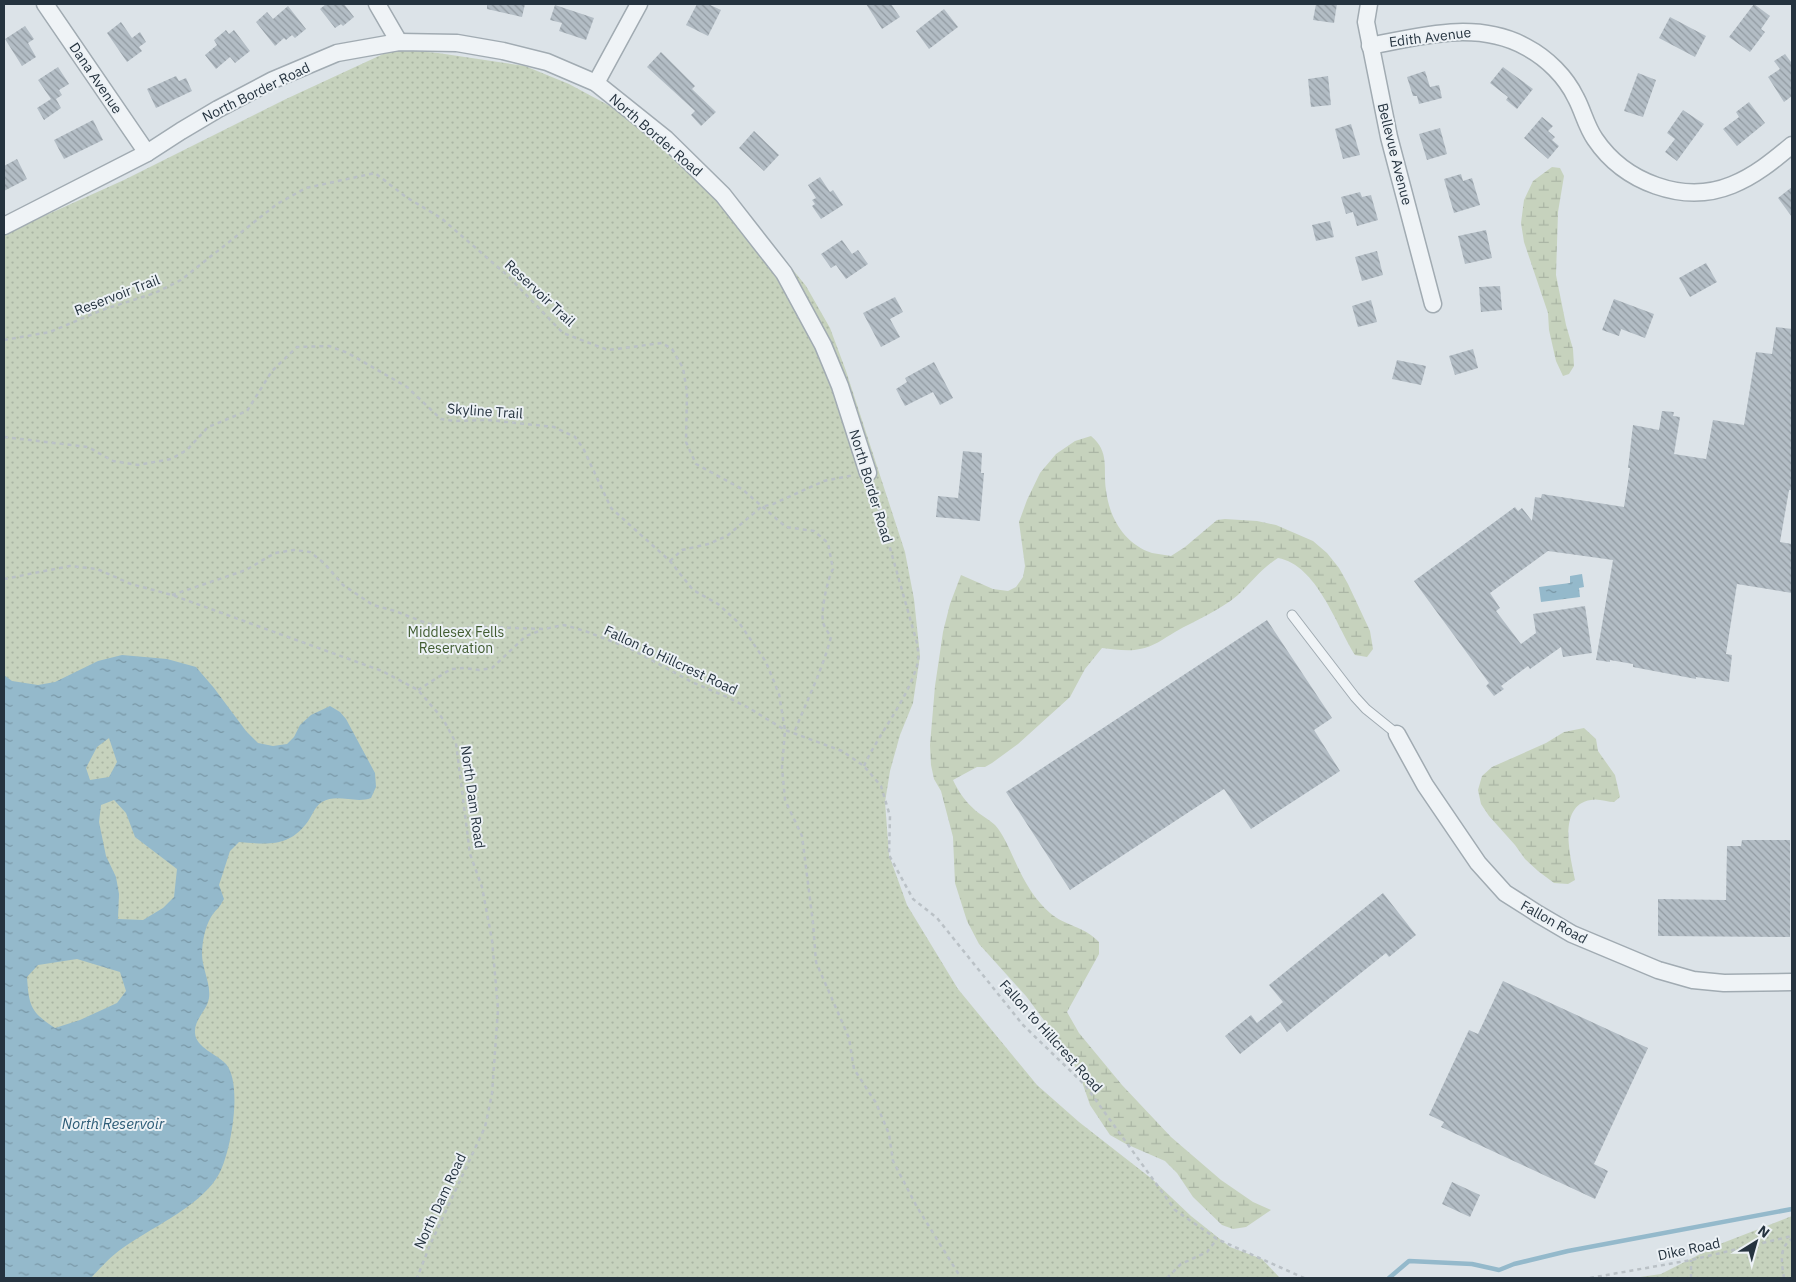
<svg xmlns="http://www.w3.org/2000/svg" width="1796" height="1282" viewBox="0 0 1796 1282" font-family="'IBM Plex Sans',sans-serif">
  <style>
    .wetland { fill: url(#wetland-marsh) }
    .park { fill: url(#park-dots) }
    .water { fill: url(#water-ripples); fill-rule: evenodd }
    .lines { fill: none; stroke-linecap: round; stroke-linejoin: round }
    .stream { stroke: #94b9cb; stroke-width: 4.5 }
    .building { fill: url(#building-back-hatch) }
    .lane-casing { stroke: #a1abb2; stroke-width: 11 }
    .street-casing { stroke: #a1abb2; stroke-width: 19 }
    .path { stroke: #bac1c6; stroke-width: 2.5; stroke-dasharray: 4 4; stroke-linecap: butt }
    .lane { stroke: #eff3f6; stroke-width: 9 }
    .street { stroke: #eff3f6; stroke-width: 16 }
    .labels { text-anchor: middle; stroke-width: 4; stroke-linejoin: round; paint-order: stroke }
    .street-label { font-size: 14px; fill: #25333f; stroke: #ecf1f5 }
    .park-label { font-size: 14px; fill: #415c31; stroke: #ecf1f5 }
    .water-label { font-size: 15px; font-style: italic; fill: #2c5b76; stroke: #ecf1f5 }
  </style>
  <defs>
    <pattern id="wetland-marsh" width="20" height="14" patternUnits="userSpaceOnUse" patternTransform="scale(1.25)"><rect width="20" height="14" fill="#c6d2bd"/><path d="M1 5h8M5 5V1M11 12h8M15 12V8" fill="none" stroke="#aab5a4"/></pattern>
    <pattern id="park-dots" width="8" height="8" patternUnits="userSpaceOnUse" patternTransform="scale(1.25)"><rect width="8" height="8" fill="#c6d2bd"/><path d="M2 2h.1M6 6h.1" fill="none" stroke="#aab5a4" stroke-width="1.8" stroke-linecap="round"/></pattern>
    <pattern id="water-ripples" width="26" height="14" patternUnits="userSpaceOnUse" patternTransform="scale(1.25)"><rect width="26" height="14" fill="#94b9cb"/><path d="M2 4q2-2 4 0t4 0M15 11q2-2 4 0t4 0" fill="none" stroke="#7997a6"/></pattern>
    <pattern id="building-back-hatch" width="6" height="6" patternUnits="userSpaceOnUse" patternTransform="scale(1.25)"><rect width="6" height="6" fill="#b3bdc5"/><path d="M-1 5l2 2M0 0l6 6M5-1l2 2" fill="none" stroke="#919aa1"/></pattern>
  </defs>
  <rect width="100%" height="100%" fill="#dce3e8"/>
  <g class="wetland">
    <path d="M1552 167 1560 168 1564 176 1558 212 1556 275 1566 325 1573 349 1574 366 1569 374 1563 376 1556 361 1549 330 1548 313 1524 242 1521 223 1524 200 1533 181Z"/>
    <path d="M1091 436C1110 452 1103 468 1106 490 1109 517 1124 544 1152 553 1158 554 1165 555 1171 556L1185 547 1217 520 1225 519 1257 521 1276 525 1313 541 1327 553 1339 568 1348 584 1370 631 1373 649 1367 657 1355 655C1336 625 1317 565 1278 558 1262 568 1252 582 1238 595 1219 611 1196 620 1175 632 1163 639 1153 647 1140 649 1128 652 1114 649 1102 648L1085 669 1070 697 1018 744 992 763 985 767H977L953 780C959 793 966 802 976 811 982 816 990 820 995 825 1003 834 1009 848 1014 859 1023 879 1033 898 1050 913 1065 926 1084 926 1099 942V954L1067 1012 1079 1033 1122 1085 1171 1137 1221 1180 1253 1202 1271 1210 1246 1227 1233 1229 1222 1225 1193 1197 1177 1173 1165 1161 1126 1144 1110 1135 1090 1105 1081 1079 1069 1054 1026 996 979 944 967 921 955 883 953 837 941 791 934 779 931 765 930 745 935 686 943 632 950 604 961 575 993 589 1008 591 1016 587 1023 577 1025 566 1019 522 1027 500 1040 473 1056 454 1075 441Z"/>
    <path d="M1584 728 1596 739 1598 751 1615 775 1620 797 1614 802C1607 802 1598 798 1591 800 1556 805 1571 859 1575 880L1568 884 1554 883 1538 871 1525 859 1515 845 1489 816 1481 804 1478 790 1482 776 1492 767 1546 743 1564 732Z"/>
  </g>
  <g class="park">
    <path d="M394 49 438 53 525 66 569 84 610 106 646 131 756 224 806 286 830 328 846 371 905 552 914 599 920 656 913 703 900 735 890 771 885 802 889 855 907 905 958 989 1037 1085 1079 1122 1152 1179 1191 1216 1230 1247 1262 1259 1280 1278H4V234L124 180 286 99Z"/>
    <path d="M1792 1216V1278H1633L1661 1274 1720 1244Z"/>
  </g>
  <g class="water">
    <path d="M1582 574 1584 587 1579 588 1580 597 1541 602 1539 587 1570 583V576Z"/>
    <path d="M122 655 167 659 196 667 214 688 246 731 258 743 273 746 287 744 294 737 300 725 311 715 330 706 340 712 346 719 375 773 376 787 371 798C355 804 337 793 322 802 314 807 312 817 306 824 287 848 266 844 239 842L230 851 219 885 224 899C219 909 215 910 211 917 205 927 202 942 202 954 202 968 211 984 209 998 207 1011 194 1019 195 1033 196 1048 217 1054 226 1064 243 1084 231 1152 219 1174 203 1204 155 1226 127 1245 113 1254 102 1266 91 1278H4V675L12 681 38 685 55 682 98 661ZM109 738 117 762 109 777 90 780 86 768 97 747ZM114 800 126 813 135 837 177 869 174 897 163 908 143 920 118 919 119 894 116 877 106 856 99 822 101 805ZM77 959 120 972 126 991 117 1003 80 1020 55 1028C30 1012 29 1005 27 977L38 965Z"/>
  </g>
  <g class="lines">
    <path class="stream" d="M1389 1278 1409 1261 1472 1264 1499 1270 1514 1264 1568 1251 1792 1209"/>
  </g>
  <g class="building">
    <path d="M326 4H344L354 17 343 26 341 24 335 28 320 9Z"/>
    <path d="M487 4H525L522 17 487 9Z"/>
    <path d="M697 4H708L721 10 708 36 686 25Z"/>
    <path d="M866 4H891L900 17 882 29Z"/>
    <path d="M1316 4H1337L1334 23 1313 20Z"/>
    <path d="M1754 4 1770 16 1761 29 1765 32 1750 52 1729 37Z"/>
    <path d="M555 5 594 18 586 40 559 31 562 23 550 20Z"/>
    <path d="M288 6 306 29 295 38 292 35 286 40 284 38 275 46 256 22 267 12 273 19Z"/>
    <path d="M944 9 958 27 929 49 916 31Z"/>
    <path d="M1670 17 1706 36 1695 57 1659 38Z"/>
    <path d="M121 22 132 38 140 32 146 42 139 47 142 51 127 62 107 33Z"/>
    <path d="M25 26 34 39 28 43 36 57 22 66 5 39Z"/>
    <path d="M226 30 229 34 234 30 250 51 235 63 230 57 216 69 205 55 217 45 214 40Z"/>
    <path d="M661 52 695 86 692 89 716 112 701 126 691 115 695 111 647 67Z"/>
    <path d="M1785 54 1791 62 1792 61V96L1784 102 1768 77 1780 69 1774 61Z"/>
    <path d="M58 67 69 84 59 90 62 95 56 99 61 108 44 120 37 108 51 99 38 80Z"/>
    <path d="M1503 67 1533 89 1517 109 1506 100 1508 97 1490 83Z"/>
    <path d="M1425 71 1430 87 1439 85 1442 98 1419 104 1417 96H1413L1407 77Z"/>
    <path d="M1638 73 1656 80 1643 117 1624 111Z"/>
    <path d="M176 76 179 81 186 78 192 91 156 108 147 89Z"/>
    <path d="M1328 76 1331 105 1311 107 1308 79Z"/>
    <path d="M1749 102 1765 123 1737 146 1723 129 1739 117 1736 112Z"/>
    <path d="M1683 110 1704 124 1677 161 1665 152 1675 139 1667 133Z"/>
    <path d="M1542 117 1553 126 1548 131 1555 137 1552 140 1559 146 1548 159 1524 138Z"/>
    <path d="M93 120 103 140 64 159 54 140Z"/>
    <path d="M1351 124 1360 155 1343 159 1335 129Z"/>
    <path d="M1440 128 1447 154 1427 160 1419 134Z"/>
    <path d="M754 131 779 155 764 171 739 148Z"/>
    <path d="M17 159 27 179 4 191V166Z"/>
    <path d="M1461 174 1463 181 1472 178 1480 205 1454 213 1444 179Z"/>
    <path d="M820 177 830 192 833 190 843 205 821 219 812 206 815 204 812 200 816 198 808 185Z"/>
    <path d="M1792 187V217L1778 198Z"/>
    <path d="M1360 192 1362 197 1371 195 1378 220 1357 226 1353 212 1346 214 1341 197Z"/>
    <path d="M1330 221 1334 237 1316 241 1312 225Z"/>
    <path d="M1486 230 1492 258 1465 264 1458 236Z"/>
    <path d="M842 240 852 254 858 250 868 264 846 279 836 265 831 268 821 254Z"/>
    <path d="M1377 251 1383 275 1362 281 1355 257Z"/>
    <path d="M1706 263 1717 282 1690 297 1679 278Z"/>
    <path d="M1500 286 1502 310 1481 312 1479 287Z"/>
    <path d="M895 297 903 312 890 319 900 337 881 347 863 313Z"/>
    <path d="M1614 299 1654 314 1645 338 1621 329 1619 336 1602 330Z"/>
    <path d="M1371 300 1377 322 1358 327 1352 306Z"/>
    <path d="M1776 327 1792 329V490H1789L1780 542 1792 544V593L1737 584 1726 654 1732 655 1729 682 1696 677V679L1633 667V664L1610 660V662L1596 660 1613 560 1548 551 1490 593 1500 608 1496 611 1521 644 1536 633 1533 614 1585 606 1592 653 1563 657 1561 647 1530 669 1528 666 1501 686 1504 689 1494 696 1486 686 1489 683 1414 581 1515 507 1518 511 1522 508 1532 521 1535 497 1541 498 1542 494 1624 507 1630 468H1628L1633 425 1659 430 1662 411 1674 412 1673 416 1680 417 1674 454 1706 459 1713 420 1744 425 1756 352 1772 354Z"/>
    <path d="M1473 349 1478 368 1455 375 1449 356Z"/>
    <path d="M1397 360 1426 366 1421 385 1392 379Z"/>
    <path d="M934 362 953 398 940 405 933 392 905 406 896 389 907 382 905 378Z"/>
    <path d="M963 451 982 453 981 473H984L980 521 936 517 938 496 958 498Z"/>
    <path d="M1267 620 1332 718 1314 730 1340 771 1251 829 1224 789 1070 890 1006 792Z"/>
    <path d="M1742 840H1790V937L1658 936V899L1726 900 1727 846H1741Z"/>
    <path d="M1383 893 1416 935 1389 957 1386 953 1287 1032 1280 1022 1240 1054 1225 1036 1251 1015 1257 1023 1283 1002 1269 985Z"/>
    <path d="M1503 981 1648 1048 1594 1164 1608 1171 1595 1199 1441 1127 1444 1122 1429 1115 1469 1030 1478 1034Z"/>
    <path d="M1452 1182 1480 1195 1470 1217 1442 1204Z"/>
  </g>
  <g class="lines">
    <g class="lane-casing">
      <path id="lane" d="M1292 615 1355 697 1366 709 1397 734"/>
    </g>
    <g class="street-casing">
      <g id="street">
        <path d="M45 4 147 153"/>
        <path d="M377 4 399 42"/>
        <path d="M1369 4 1366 22 1389 137 1433 304"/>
        <path d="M1370 46C1421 36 1477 20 1526 47 1547 58 1566 77 1576 98 1583 111 1586 126 1595 139 1624 182 1683 205 1732 185 1755 176 1774 160 1792 145"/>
        <path d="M596 83 639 4"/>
        <path d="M4 226 147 153 181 131 218 109 273 80 337 53 399 42 457 43 503 51 547 62 596 83 666 139 723 195 784 273 823 345 840 386 868 473"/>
        <path d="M1397 734 1425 785 1478 863 1505 893 1538 914 1572 934 1658 970 1693 980 1724 983 1792 982"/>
      </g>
    </g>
    <g class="path">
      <path d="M4 340 50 332 102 310 155 293 181 280 277 204 306 188 375 173 406 197 441 218 507 275 563 333 608 350 662 343 672 349 683 368 687 392 686 442 696 464 742 489 786 527 814 531 828 543 833 569C827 580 821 610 823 622 824 627 828 632 831 637 822 671 807 700 794 733"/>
      <path d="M4 437 88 447 113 461 138 465 171 459 187 450 208 427 247 411 272 371 297 347 329 346 348 353 407 387 441 419 454 421 488 420 554 427 575 437 583 448 611 508 670 561 693 590 718 604 740 624 766 662 779 694 785 730 782 768 785 800 802 836 813 923 816 962 849 1038 854 1069 876 1103 889 1134 893 1161 917 1207 961 1278"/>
      <path d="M670 561 682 550 708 544 727 536 761 507 773 504 824 481 854 475"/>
      <path d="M4 579 70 566 97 569 131 584 172 595 382 671 418 690 443 719 456 743 470 854 482 887 492 940 498 1009 492 1094 485 1127 430 1245 417 1278"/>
      <path d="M172 595 246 570 275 553 294 550 310 552 324 563 343 585 373 605 395 611 426 623 446 629 486 627 544 629 564 625 585 631 629 648 692 682 727 697 749 708 785 730 842 751 864 766 881 786 890 816 889 855 913 899 937 918 1023 1025 1085 1085 1175 1210 1217 1239 1304 1278"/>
      <path d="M418 690 451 669 465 668 479 670 492 668 526 636 542 630"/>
      <path d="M864 766C880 731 908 700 918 662 919 656 918 649 917 643L873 488"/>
      <path d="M1167 1278 1181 1264 1207 1252 1217 1239"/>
      <path d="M1590 1278 1691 1260 1792 1236"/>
      <path d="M1691 1278V1260"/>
      <path d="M1784 1278C1782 1265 1778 1247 1792 1239"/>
    </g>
    <use href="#lane" class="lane"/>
    <use href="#street" class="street"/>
  </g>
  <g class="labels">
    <g class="street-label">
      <text transform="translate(1430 37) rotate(-7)" y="5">Edith Avenue</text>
      <text transform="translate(96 78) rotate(56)" y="5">Dana Avenue</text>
      <text transform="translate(256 92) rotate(-26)" y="5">North Border Road</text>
      <text transform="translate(656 135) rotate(41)" y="5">North Border Road</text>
      <text transform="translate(1395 154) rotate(76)" y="5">Bellevue Avenue</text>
      <text transform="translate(540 293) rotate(43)" y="5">Reservoir Trail</text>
      <text transform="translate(117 295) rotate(-21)" y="5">Reservoir Trail</text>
      <text transform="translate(485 411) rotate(4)" y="5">Skyline Trail</text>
      <text transform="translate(871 486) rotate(73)" y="5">North Border Road</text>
      <text transform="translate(671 660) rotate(25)" y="5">Fallon to Hillcrest Road</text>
      <text transform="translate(473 797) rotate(82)" y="5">North Dam Road</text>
      <text transform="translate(1554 922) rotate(29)" y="5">Fallon Road</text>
      <text transform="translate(1051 1036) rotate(48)" y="5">Fallon to Hillcrest Road</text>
      <text transform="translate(440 1201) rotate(-65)" y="5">North Dam Road</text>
      <text transform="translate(1689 1249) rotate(-12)" y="5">Dike Road</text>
    </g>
    <g class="park-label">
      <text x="456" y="637">Middlesex Fells<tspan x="456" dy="16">Reservation</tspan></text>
    </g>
    <g class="water-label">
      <text x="113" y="1129">North Reservoir</text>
    </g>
  </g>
  <rect width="1796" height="1282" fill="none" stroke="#25333f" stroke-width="10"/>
  <g transform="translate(1756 1242) rotate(37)" stroke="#ecf1f5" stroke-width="4" paint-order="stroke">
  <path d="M0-4L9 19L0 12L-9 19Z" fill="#25333f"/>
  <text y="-8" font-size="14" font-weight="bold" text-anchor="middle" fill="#25333f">N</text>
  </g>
</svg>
